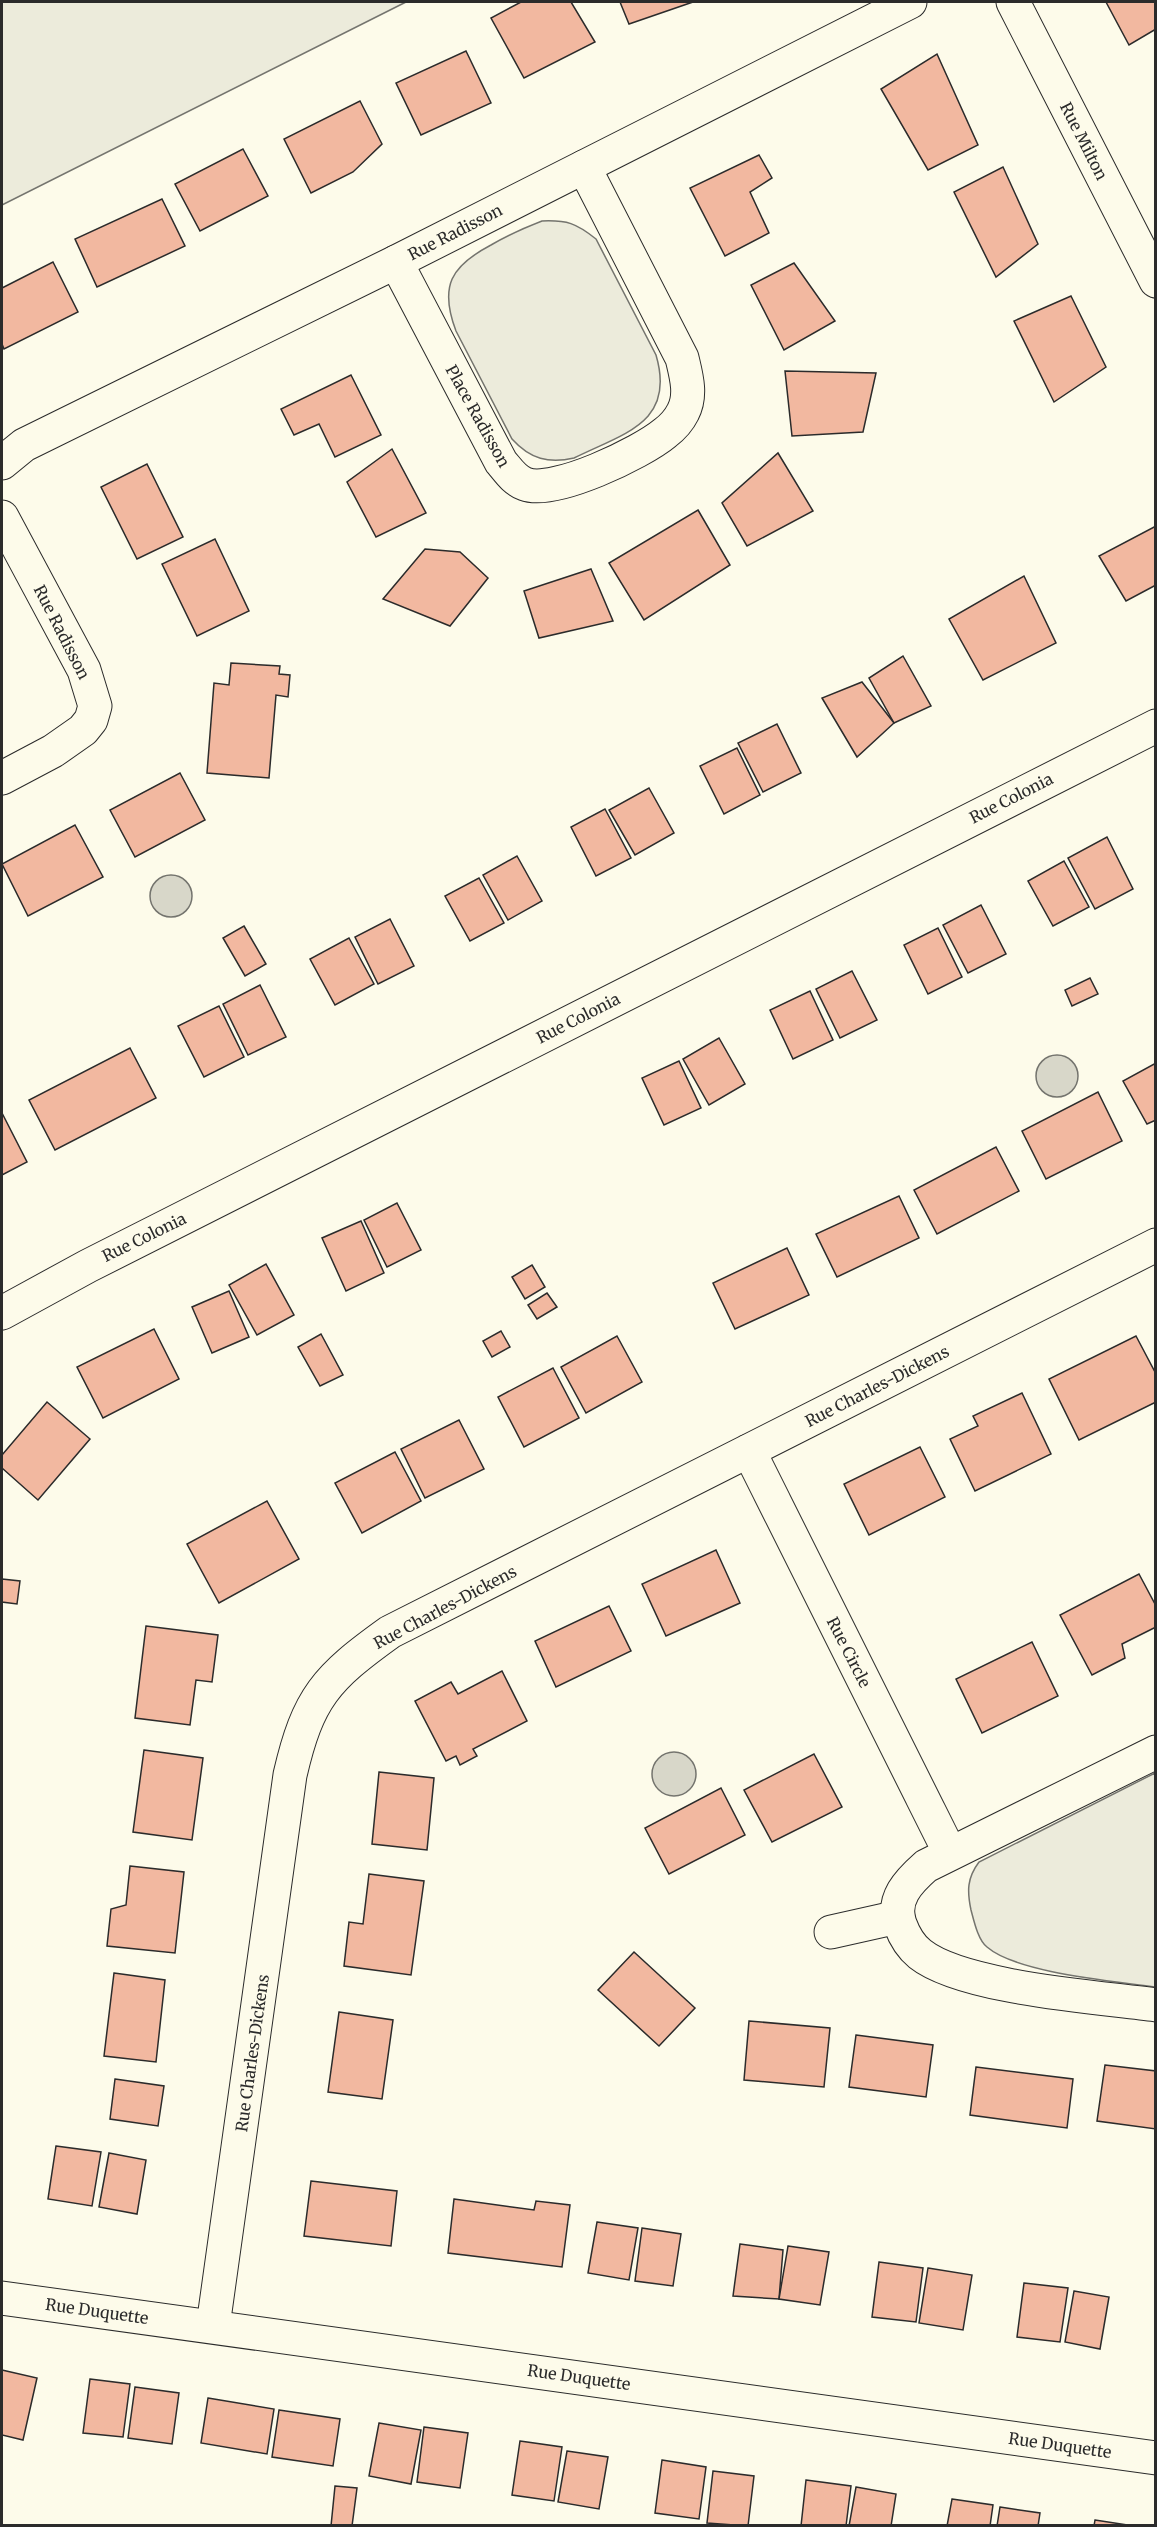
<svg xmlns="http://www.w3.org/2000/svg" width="1157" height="2527" viewBox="0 0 1157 2527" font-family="Merriweather,serif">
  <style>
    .green { fill: #ecebdb; stroke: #74746e; stroke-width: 1.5 }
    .water { fill: #d8d7c9; stroke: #74746e; stroke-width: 1.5 }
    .building { fill: #f2b8a0; stroke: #2b2b2b; stroke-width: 1.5 }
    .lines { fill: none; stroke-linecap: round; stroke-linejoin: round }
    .minor-casing { stroke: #2b2b2b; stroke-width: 35 }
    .minor { stroke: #fdfbea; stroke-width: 33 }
    .labels { text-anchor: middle; stroke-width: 4.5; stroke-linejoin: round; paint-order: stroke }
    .street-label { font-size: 16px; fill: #2b2b2b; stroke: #fdfbea }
  </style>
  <rect width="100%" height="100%" fill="#fdfbea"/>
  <g class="green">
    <path d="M2 2H406L2 205Z"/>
    <path d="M542 221C567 220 576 223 596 239L656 355C676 423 624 433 574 458 549 464 530 459 512 439L456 331C439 286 451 266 491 245 508 235 524 228 542 221Z"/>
    <path d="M1155 1773V1987C1114 1981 1017 1973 987 1947 978 1940 974 1921 971 1910 967 1891 967 1878 979 1862Z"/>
  </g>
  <g class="water">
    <circle cx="171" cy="896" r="21"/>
    <circle cx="1057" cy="1076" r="21"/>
    <circle cx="674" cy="1774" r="22"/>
  </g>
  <g class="building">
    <path d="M521 2H571L595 42 524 78 491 18Z"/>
    <path d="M620 2H693L629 24Z"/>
    <path d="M1106 2H1156V29L1129 45Z"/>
    <path d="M466 51 491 103 421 135 396 83Z"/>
    <path d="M937 54 978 145 928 170 881 89Z"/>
    <path d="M360 101 382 144 353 172 311 193 284 139Z"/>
    <path d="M243 149 268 196 200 231 175 184Z"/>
    <path d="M759 155 772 178 750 192 769 233 725 256 690 188Z"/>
    <path d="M1003 167 1038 244 996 277 954 192Z"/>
    <path d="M162 199 185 246 97 287 75 239Z"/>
    <path d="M53 262 78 312 4 349 2 344V288Z"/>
    <path d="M794 263 835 321 784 350 751 285Z"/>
    <path d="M1071 296 1106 367 1054 402 1014 321Z"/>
    <path d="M785 371 876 373 863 432 792 436Z"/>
    <path d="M351 375 381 435 335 457 319 424 294 435 281 409Z"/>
    <path d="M392 449 426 513 376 537 347 482Z"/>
    <path d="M778 453 813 511 747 546 722 503Z"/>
    <path d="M147 464 183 537 137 559 101 487Z"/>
    <path d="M698 510 730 565 644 620 609 563Z"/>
    <path d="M1156 526V585L1126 601 1099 556Z"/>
    <path d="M215 539 249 611 197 636 162 564Z"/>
    <path d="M425 549 460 552 488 578 450 626 383 599Z"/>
    <path d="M591 569 613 621 539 638 524 591Z"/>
    <path d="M1024 576 1056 643 983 680 949 619Z"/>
    <path d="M903 656 931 706 894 723 869 678Z"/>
    <path d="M231 663 280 666 279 674 290 675 288 697 276 695 269 778 207 773 214 683 229 685Z"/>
    <path d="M862 682 894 723 857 757 822 698Z"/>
    <path d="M777 724 801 773 763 792 738 743Z"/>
    <path d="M737 748 760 795 724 814 700 766Z"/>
    <path d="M180 773 205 820 135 857 110 810Z"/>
    <path d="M649 788 674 833 635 855 609 810Z"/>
    <path d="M605 809 631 858 596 876 571 827Z"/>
    <path d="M75 825 103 877 28 916 2 864Z"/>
    <path d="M1107 837 1133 889 1095 909 1068 858Z"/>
    <path d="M517 856 542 901 508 920 483 875Z"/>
    <path d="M1064 861 1089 907 1053 926 1028 881Z"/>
    <path d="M479 878 504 923 470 941 445 896Z"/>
    <path d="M981 905 1006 954 968 973 943 925Z"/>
    <path d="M390 919 414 966 378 984 355 937Z"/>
    <path d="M244 926 266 964 245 976 223 938Z"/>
    <path d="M938 928 962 977 928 994 904 945Z"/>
    <path d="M349 938 374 984 335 1005 310 959Z"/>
    <path d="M852 971 877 1020 840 1038 816 989Z"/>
    <path d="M1090 978 1098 994 1072 1006 1065 990Z"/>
    <path d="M260 985 286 1037 248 1055 223 1004Z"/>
    <path d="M810 991 833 1040 793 1059 770 1010Z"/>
    <path d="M219 1006 244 1057 204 1077 178 1026Z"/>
    <path d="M719 1038 745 1084 709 1105 683 1059Z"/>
    <path d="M130 1048 156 1098 55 1150 29 1100Z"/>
    <path d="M679 1061 701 1108 664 1125 642 1078Z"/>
    <path d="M1156 1063V1120L1147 1124 1123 1081Z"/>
    <path d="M1098 1092 1122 1141 1046 1179 1022 1131Z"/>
    <path d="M2 1113 27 1162 2 1175Z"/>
    <path d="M996 1147 1019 1191 937 1234 914 1190Z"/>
    <path d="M899 1196 919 1238 837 1277 816 1234Z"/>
    <path d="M397 1203 421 1250 387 1267 364 1220Z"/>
    <path d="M361 1221 384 1273 346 1291 322 1238Z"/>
    <path d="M787 1248 809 1295 735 1329 713 1283Z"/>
    <path d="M266 1264 294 1315 257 1335 229 1285Z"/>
    <path d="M532 1265 545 1287 525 1299 512 1277Z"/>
    <path d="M229 1291 249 1337 212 1353 192 1307Z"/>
    <path d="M547 1293 557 1307 537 1319 528 1305Z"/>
    <path d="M154 1329 179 1379 103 1418 77 1367Z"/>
    <path d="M501 1331 510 1347 492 1357 483 1341Z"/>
    <path d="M321 1334 343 1375 320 1386 298 1347Z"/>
    <path d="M617 1336 642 1382 586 1413 561 1367Z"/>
    <path d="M1136 1336 1156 1374V1402L1079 1440 1049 1379Z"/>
    <path d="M553 1368 579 1418 524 1447 498 1397Z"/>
    <path d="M1022 1393 1051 1454 975 1491 950 1439 978 1426 973 1416Z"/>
    <path d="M47 1402 90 1439 38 1500 2 1468V1455Z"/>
    <path d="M459 1420 484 1469 425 1498 401 1449Z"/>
    <path d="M920 1447 945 1497 869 1535 844 1484Z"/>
    <path d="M395 1452 421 1501 362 1533 335 1483Z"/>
    <path d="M267 1501 299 1559 219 1603 187 1544Z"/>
    <path d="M716 1550 740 1603 666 1636 642 1584Z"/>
    <path d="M1139 1574 1156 1606V1627L1122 1644 1125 1658 1092 1675 1060 1615Z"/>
    <path d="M2 1579 20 1581 17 1604 2 1602Z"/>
    <path d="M609 1606 631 1651 556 1687 535 1641Z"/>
    <path d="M146 1626 218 1635 212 1682 196 1680 190 1725 135 1718Z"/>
    <path d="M1032 1642 1058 1696 982 1733 956 1679Z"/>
    <path d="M502 1671 527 1721 473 1749 477 1756 460 1765 456 1756 446 1761 415 1701 451 1682 458 1694Z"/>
    <path d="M144 1750 203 1758 192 1840 133 1832Z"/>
    <path d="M814 1754 842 1807 772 1842 744 1790Z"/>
    <path d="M379 1772 434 1778 427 1850 372 1844Z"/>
    <path d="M721 1788 745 1835 669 1874 645 1828Z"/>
    <path d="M130 1866 184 1872 175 1953 107 1946 111 1909 126 1905Z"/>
    <path d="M369 1874 424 1881 411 1975 344 1966 349 1922 363 1924Z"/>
    <path d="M634 1952 695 2008 659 2046 598 1990Z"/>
    <path d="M114 1973 165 1980 156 2062 104 2056Z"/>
    <path d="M339 2012 393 2020 382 2099 328 2092Z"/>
    <path d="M749 2021 830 2028 824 2087 744 2080Z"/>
    <path d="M856 2035 933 2045 926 2097 849 2087Z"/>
    <path d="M1105 2065 1156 2071V2129L1097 2121Z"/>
    <path d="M976 2067 1073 2079 1067 2128 970 2115Z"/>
    <path d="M115 2079 164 2086 158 2126 110 2119Z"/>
    <path d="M56 2146 101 2152 92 2206 48 2199Z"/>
    <path d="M109 2153 146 2160 137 2214 99 2207Z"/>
    <path d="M311 2181 397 2191 391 2246 304 2236Z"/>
    <path d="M454 2199 534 2210 536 2201 570 2205 562 2267 448 2253Z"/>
    <path d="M597 2222 638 2228 629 2280 588 2273Z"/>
    <path d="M642 2228 681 2234 673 2286 635 2281Z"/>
    <path d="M740 2244 783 2250 779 2299 733 2296Z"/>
    <path d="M788 2246 829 2252 820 2305 779 2299Z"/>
    <path d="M879 2262 923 2268 916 2322 872 2317Z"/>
    <path d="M928 2268 972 2275 963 2330 919 2323Z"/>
    <path d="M1024 2283 1068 2288 1060 2342 1017 2337Z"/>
    <path d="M1074 2291 1109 2297 1100 2349 1065 2342Z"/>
    <path d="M2 2370 37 2378 23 2440 2 2435Z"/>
    <path d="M90 2379 130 2384 123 2437 83 2433Z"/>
    <path d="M135 2387 179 2393 172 2444 128 2438Z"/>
    <path d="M208 2398 274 2409 267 2454 201 2443Z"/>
    <path d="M279 2410 340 2419 333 2466 272 2457Z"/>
    <path d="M379 2423 421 2430 411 2484 369 2476Z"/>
    <path d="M424 2427 468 2433 460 2488 417 2482Z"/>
    <path d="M520 2441 562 2447 554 2501 512 2495Z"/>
    <path d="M567 2451 608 2457 599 2509 558 2502Z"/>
    <path d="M662 2460 706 2467 699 2519 655 2513Z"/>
    <path d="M713 2471 754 2476 748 2526 707 2523Z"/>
    <path d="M806 2480 851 2486 846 2526H801Z"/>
    <path d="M335 2486 357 2488 352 2526H331Z"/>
    <path d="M856 2487 896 2494 891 2526H849Z"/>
    <path d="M952 2499 993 2505 990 2526H947Z"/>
    <path d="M1000 2507 1040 2513 1038 2526H997Z"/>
    <path d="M1095 2520 1134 2526H1094Z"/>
  </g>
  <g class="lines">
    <g class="minor-casing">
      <g id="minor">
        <path d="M1013 2 1156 281"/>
        <path d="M396 262 501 462C508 470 514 480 525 484 554 495 641 453 665 433 673 427 679 420 683 412 692 395 686 375 682 358L584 167"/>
        <path d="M2 463 24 445 396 262 910 2"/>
        <path d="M2 517 84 670 95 706 91 720 83 730 53 751 2 778"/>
        <path d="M2 1313 88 1266 1156 726"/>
        <path d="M749 1451 950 1853"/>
        <path d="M1156 1752 926 1866C909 1881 891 1899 900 1924 904 1935 910 1946 920 1954 963 1988 1098 1997 1156 2005"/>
        <path d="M831 1932 898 1917"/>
        <path d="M2 2298 1156 2458"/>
        <path d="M213 2326 290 1775C308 1697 326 1678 390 1632L1156 1245"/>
      </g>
    </g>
    <use href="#minor" class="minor"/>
  </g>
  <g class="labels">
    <g class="street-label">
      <text transform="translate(1084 141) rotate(63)" y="6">Rue Milton</text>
      <text transform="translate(455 232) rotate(-27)" y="6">Rue Radisson</text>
      <text transform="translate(478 416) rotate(61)" y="6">Place Radisson</text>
      <text transform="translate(62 632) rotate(63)" y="6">Rue Radisson</text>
      <text transform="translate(1011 798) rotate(-27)" y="6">Rue Colonia</text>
      <text transform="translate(578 1018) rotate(-27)" y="6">Rue Colonia</text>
      <text transform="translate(144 1237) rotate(-26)" y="6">Rue Colonia</text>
      <text transform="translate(877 1386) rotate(-27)" y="6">Rue Charles-Dickens</text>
      <text transform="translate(445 1607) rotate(-28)" y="6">Rue Charles-Dickens</text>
      <text transform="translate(849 1652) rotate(63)" y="6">Rue Circle</text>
      <text transform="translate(252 2053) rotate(-82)" y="6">Rue Charles-Dickens</text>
      <text transform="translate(97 2311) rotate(8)" y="6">Rue Duquette</text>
      <text transform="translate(579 2377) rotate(8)" y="6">Rue Duquette</text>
      <text transform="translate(1060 2445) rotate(8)" y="6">Rue Duquette</text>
    </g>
  </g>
  <rect width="1157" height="2527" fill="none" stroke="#2b2b2b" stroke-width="6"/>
</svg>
